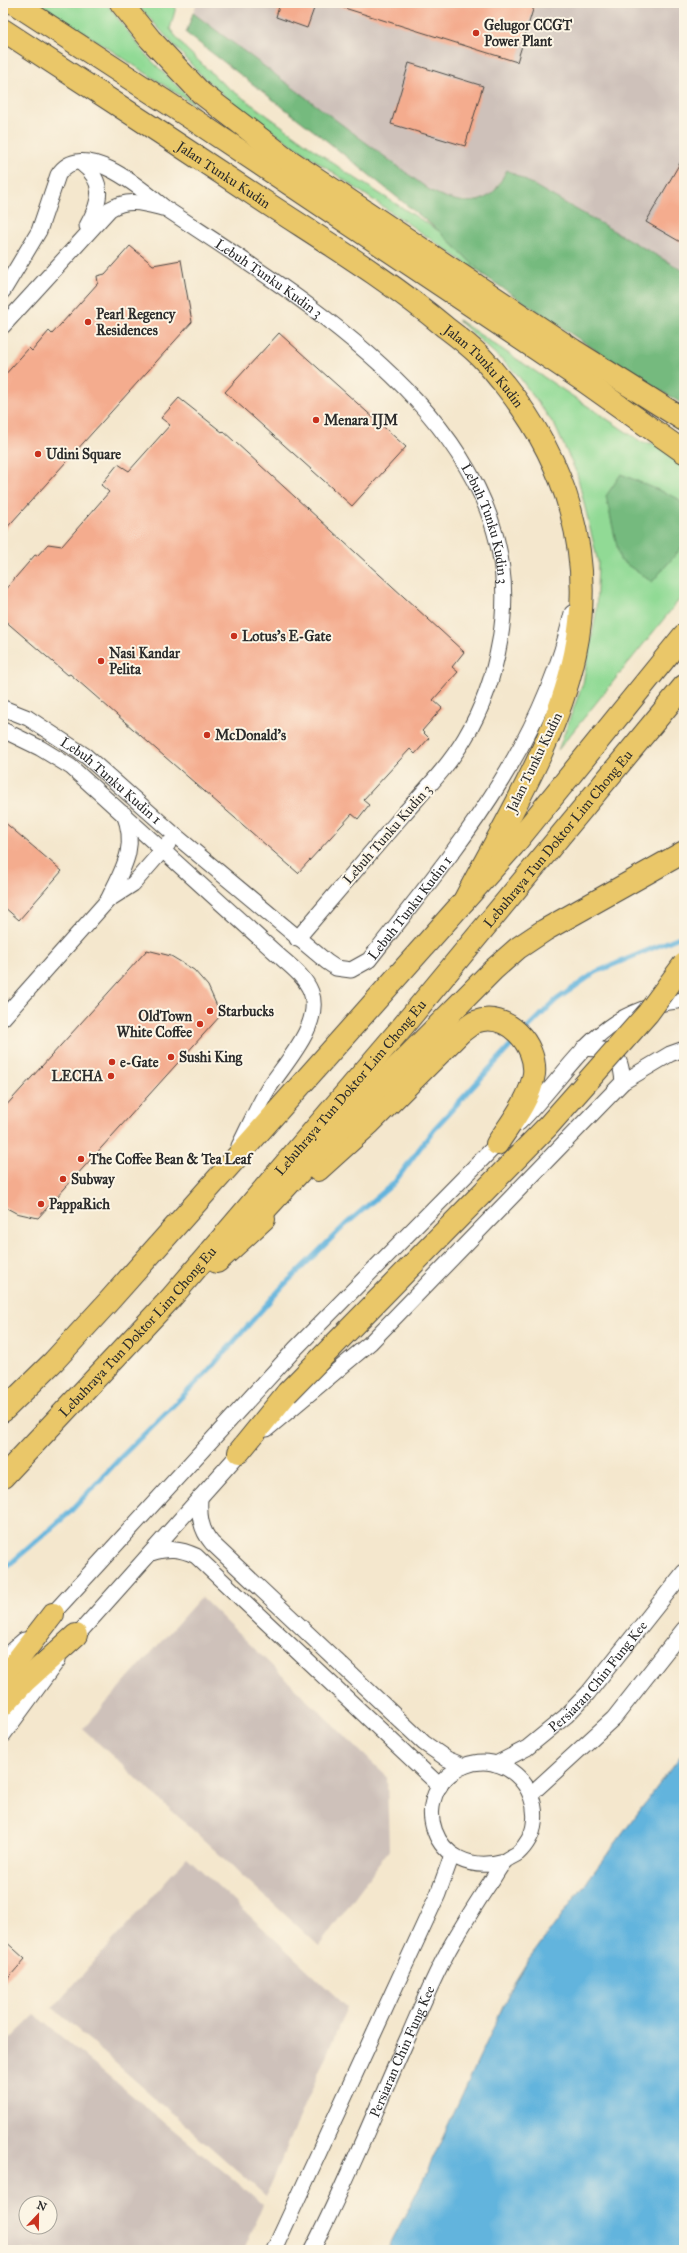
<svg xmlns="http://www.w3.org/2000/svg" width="687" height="2253" viewBox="0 0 687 2253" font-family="'IM FELL Great Primer',serif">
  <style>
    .industrial { fill: #cec1ba; fill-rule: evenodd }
    .green { fill: #91da95; stroke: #5e8260 }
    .forest { fill: #74ba7e; stroke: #507254 }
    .water { fill: #62b4dd; stroke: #467084 }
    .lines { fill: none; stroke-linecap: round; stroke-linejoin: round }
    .stream { stroke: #62b4dd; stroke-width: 5 }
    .building { fill: #f4ac8e }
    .street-casing { stroke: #494743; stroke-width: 17 }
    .highway-casing { stroke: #494743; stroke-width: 24 }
    .street { stroke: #fff; stroke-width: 15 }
    .highway { stroke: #eac769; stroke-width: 22 }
    .highway-bridge-casing { stroke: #494743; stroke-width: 24; stroke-linecap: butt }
    .highway-bridge { stroke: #eac769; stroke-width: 22 }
    .poi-dot { fill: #c8321e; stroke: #fcf5e5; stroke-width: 1.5 }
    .labels { text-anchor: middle; stroke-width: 4; stroke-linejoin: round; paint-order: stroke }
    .poi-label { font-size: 14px; font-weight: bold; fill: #2b2b2b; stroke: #fcf5e5; text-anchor: start }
    .street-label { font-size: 14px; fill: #2b2b2b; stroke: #fcf5e5 }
  </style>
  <rect width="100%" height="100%" fill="#fcf5e5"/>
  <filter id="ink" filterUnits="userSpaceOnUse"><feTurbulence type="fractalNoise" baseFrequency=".025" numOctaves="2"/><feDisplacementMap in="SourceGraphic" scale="8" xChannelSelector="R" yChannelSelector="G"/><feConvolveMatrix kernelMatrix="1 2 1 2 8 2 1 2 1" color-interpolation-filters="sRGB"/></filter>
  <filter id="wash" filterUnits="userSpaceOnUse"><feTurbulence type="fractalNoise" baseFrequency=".012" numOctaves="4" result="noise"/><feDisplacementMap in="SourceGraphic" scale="16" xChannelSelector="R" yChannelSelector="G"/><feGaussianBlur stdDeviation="0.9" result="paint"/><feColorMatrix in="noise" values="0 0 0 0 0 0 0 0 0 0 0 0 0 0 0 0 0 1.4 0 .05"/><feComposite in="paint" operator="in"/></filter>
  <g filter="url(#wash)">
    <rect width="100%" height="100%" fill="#f4e7cd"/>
    <g class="industrial">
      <path d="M197 3H684V271L507 170 492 194 481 199 470 201 449 199 428 189 193 13Z"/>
      <path d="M201 1597 387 1777 389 1850 319 1946 83 1729Z"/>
      <path d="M187 1857 347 2007 266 2196 53 2008Z"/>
      <path d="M35 2015 263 2204 243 2250H3V2046ZM26 2203H50V2227H26Z"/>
    </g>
    <g class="green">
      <path d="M39 3H106L147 56 199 108Z"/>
      <path d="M136 3H171L176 7 170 29 185 48 222 83 347 173 439 231 486 277 237 107 198 72Z"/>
      <path d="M458 320 643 443 684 444V594L558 750 583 683 596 614 598 562 577 474 555 426 517 374Z"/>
    </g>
    <g class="forest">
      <path d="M193 13 428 189C445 199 473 209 491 194 498 189 502 177 507 170L684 271V405L601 354 486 277 439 231 327 141 186 33Z"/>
      <path d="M621 474 677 498 684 506V545L652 582 620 560 606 496Z"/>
    </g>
    <path class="water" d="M684 1751V2250H387L425 2176 514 1983 527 1962Z"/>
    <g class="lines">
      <g class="stream">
        <path d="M524 1032 556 1000 596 972 684 935"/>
        <path d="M3 1570 70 1512 123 1455 207 1372 282 1287 345 1225 394 1183 434 1129 517 1039"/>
      </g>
    </g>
    <g id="blocks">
      <g class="building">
        <path d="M280 3H316L307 28 276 17Z"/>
        <path d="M338 3H535L517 62 338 6Z"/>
        <path d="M409 63 483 86 465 146 391 124Z"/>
        <path d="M684 156V244L646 222Z"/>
        <path d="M130 246 153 265 181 260 192 322 3 532V377L29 348 32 351 49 331 52 334 98 283 97 276 105 274Z"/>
        <path d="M279 333 406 447 352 506 225 392Z"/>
        <path d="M179 398 222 432 223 431 464 652 452 667 458 672 433 700 442 708 422 731 429 738 415 754 410 749 363 800 369 805 358 819 352 814 298 873 70 674 68 675 3 619V592L35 555 37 556 48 544 62 546 109 492 101 485 118 464 129 471 170 425 161 418Z"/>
        <path d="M3 821 62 871 19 920 3 906Z"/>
        <path d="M147 950 171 956 194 970 208 986 221 1015 38 1218 16 1213 3 1206V1109Z"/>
        <path d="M3 1939 25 1959 3 1984Z"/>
      </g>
    </g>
  </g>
  <g filter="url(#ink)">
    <use href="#blocks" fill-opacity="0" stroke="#494743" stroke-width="1"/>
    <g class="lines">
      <g class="street-casing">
        <g id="street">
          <path d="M81 163C106 182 101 201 87 226"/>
          <path id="s1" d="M3 291 39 231 58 175C82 137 142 189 165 208 309 304 536 435 500 640 494 675 483 708 465 738 448 767 424 791 402 816 367 857 332 898 297 939"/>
          <path d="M3 326 110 209C128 198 143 203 162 208"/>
          <path id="s2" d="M3 708 28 718 86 756 176 836 327 962 336 968 351 970 369 960C453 852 541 751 572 613"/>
          <path d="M3 730 40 748 71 767 277 954C289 965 305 976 311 992 323 1024 284 1064 268 1089 257 1107 249 1127 239 1146"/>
          <path d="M108 900C122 870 138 848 124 814"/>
          <path d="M3 1018 108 900 133 884 168 844"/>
          <path d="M584 1048C614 1050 620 1051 623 1082"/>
          <path d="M519 1123C576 1066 595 1009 684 1000"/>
          <path d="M267 1429 370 1343 623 1082 670 1054 684 1049"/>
          <path d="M200 1497C199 1515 200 1529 212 1543L424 1743 447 1759 464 1766"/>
          <path d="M151 1553C168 1548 179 1548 196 1556L440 1786"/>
          <path d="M47 1620 295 1349 503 1138"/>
          <path d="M71 1642 245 1447"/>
          <path d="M3 1658 24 1640"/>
          <path d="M3 1735 58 1660"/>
          <path id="s3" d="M496 1764 527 1748 566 1716 588 1693 684 1572"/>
          <path d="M531 1794 614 1718 684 1629"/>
          <path d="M274 2250 438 1894 452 1855"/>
          <path id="s4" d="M312 2250C348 2180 377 2106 409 2035 423 2003 436 1971 453 1942 466 1920 478 1900 492 1880 496 1874 500 1866 505 1861 508 1858 514 1856 518 1853 526 1846 533 1834 534 1824 540 1785 502 1750 464 1766 405 1791 431 1882 505 1861"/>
        </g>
      </g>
      <g class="highway-casing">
        <g id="highway">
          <path d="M14 3 203 126 584 381 684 452"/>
          <path d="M121 3 150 39 201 93 287 159 573 350 684 420"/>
          <path id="s5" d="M3 30C91 87 178 144 265 202 326 242 389 280 445 327 457 336 470 346 481 357 489 365 496 375 504 384 566 461 596 555 575 654 556 743 505 822 464 901"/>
          <path d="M318 1170 370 1123 460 1033C465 1029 470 1025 475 1022 507 1010 537 1045 534 1074 530 1100 510 1124 497 1144"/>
          <path d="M250 1226 389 1075 493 970 518 948 545 930 684 852"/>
          <path d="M217 1262 264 1219"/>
          <path d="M3 1411 54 1361 109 1301 513 846 684 635"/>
          <path d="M239 1452 287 1393"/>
          <path id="s6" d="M3 1477 171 1298 403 1026 684 686"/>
          <path d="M3 1679 53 1614"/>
          <path d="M3 1705 25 1681 76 1635"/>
        </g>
      </g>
      <use href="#street" class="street"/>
      <use href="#highway" class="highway"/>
      <g class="highway-bridge-casing">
        <path id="highway-bridge" d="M287 1393 548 1126 648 1013 684 964"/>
      </g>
      <use href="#highway-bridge" class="highway-bridge"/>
    </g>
  </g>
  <g class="poi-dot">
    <circle cx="476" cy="33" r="4"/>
    <circle cx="88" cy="322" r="4"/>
    <circle cx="316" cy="420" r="4"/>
    <circle cx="38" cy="454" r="4"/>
    <circle cx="234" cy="636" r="4"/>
    <circle cx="101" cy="661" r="4"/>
    <circle cx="207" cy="735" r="4"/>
    <circle cx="210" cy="1011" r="4"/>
    <circle cx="200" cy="1024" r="4"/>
    <circle cx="171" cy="1057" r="4"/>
    <circle cx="112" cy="1062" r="4"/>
    <circle cx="111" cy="1076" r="4"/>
    <circle cx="81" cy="1159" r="4"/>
    <circle cx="63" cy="1179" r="4"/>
    <circle cx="41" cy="1204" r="4"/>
  </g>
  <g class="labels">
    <g class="poi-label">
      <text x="484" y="30">Gelugor CCGT<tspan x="484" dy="16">Power Plant</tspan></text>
      <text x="96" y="319">Pearl Regency<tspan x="96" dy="16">Residences</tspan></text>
      <text x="324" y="425">Menara IJM</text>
      <text x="46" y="459">Udini Square</text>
      <text x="242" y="641">Lotus's E-Gate</text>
      <text x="109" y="658">Nasi Kandar<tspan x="109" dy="16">Pelita</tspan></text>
      <text x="215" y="740">McDonald's</text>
      <text x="218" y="1016">Starbucks</text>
      <text x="192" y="1021" text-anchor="end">OldTown<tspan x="192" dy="16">White Coffee</tspan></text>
      <text x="179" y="1062">Sushi King</text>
      <text x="120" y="1067">e-Gate</text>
      <text x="103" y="1081" text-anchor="end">LECHA</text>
      <text x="89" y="1164">The Coffee Bean &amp; Tea Leaf</text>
      <text x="71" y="1184">Subway</text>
      <text x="49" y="1209">PappaRich</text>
    </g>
    <g class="street-label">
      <text dy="5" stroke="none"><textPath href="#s5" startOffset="264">Jalan Tunku Kudin</textPath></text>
      <text dy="5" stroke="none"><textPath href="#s1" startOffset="380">Lebuh Tunku Kudin 3</textPath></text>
      <text dy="5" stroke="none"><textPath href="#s5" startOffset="588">Jalan Tunku Kudin</textPath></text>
      <text dy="5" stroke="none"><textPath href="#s1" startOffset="716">Lebuh Tunku Kudin 3</textPath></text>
      <text transform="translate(534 762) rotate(-64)" y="5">Jalan Tunku Kudin</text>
      <text dy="5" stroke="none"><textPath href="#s2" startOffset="131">Lebuh Tunku Kudin 1</textPath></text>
      <text transform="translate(387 834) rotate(-49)" y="5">Lebuh Tunku Kudin 3</text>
      <text dy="5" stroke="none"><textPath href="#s6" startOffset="846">Lebuhraya Tun Doktor Lim Chong Eu</textPath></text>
      <text dy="5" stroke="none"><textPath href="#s2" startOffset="526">Lebuh Tunku Kudin 1</textPath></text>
      <text dy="5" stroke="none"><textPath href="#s6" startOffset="522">Lebuhraya Tun Doktor Lim Chong Eu</textPath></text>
      <text dy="5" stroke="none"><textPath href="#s6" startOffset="198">Lebuhraya Tun Doktor Lim Chong Eu</textPath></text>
      <text dy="5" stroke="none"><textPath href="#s3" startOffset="136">Persiaran Chin Fung Kee</textPath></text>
      <text dy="5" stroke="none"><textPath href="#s4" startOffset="218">Persiaran Chin Fung Kee</textPath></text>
    </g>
  </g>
  <rect width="687" height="2253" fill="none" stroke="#fcf5e5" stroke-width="16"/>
  <g transform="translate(38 2215) rotate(22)"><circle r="19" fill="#fcf5e5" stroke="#a8a49b"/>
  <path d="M0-3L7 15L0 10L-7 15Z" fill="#c8321e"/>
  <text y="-6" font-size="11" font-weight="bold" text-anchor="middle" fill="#2b2b2b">N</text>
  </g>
</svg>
